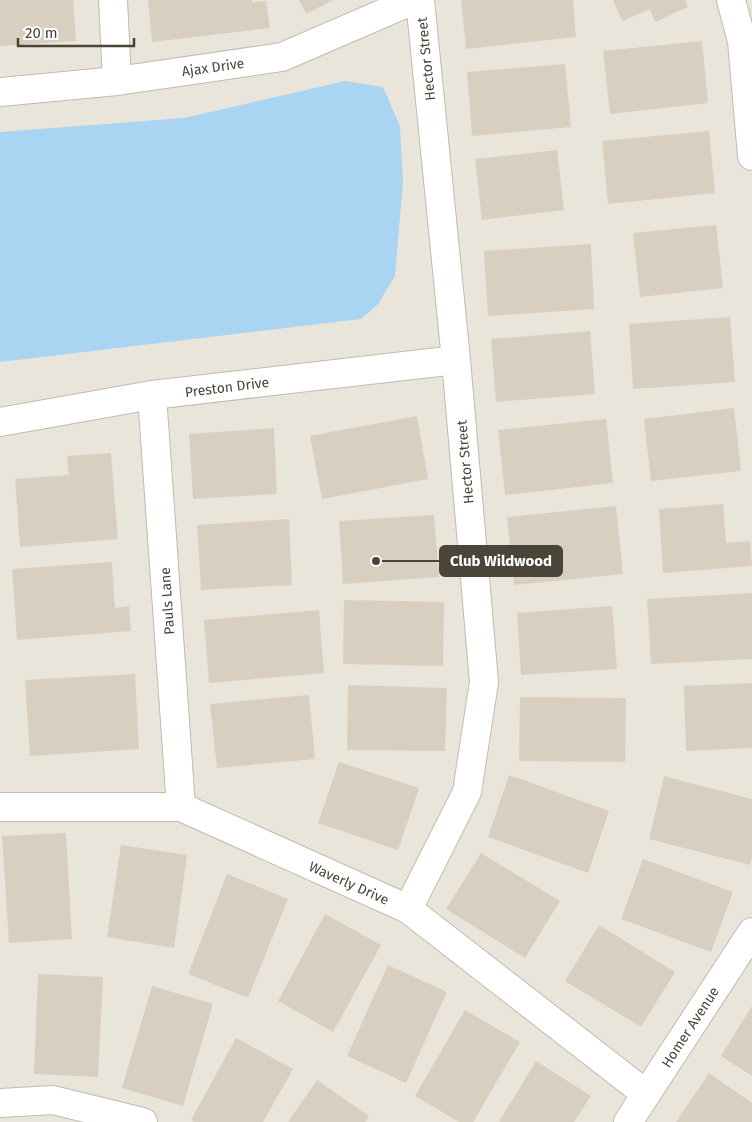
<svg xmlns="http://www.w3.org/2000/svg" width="752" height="1122" viewBox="0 0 752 1122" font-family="'Fira Sans',sans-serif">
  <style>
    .residential { fill: #eae5da }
    .water { fill: #a9d4f2 }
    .building { fill: #d8cfc1 }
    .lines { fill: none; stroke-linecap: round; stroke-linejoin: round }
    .minor-casing { stroke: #c2bbae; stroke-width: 30 }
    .minor { stroke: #fff; stroke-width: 28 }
    .labels { text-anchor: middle; stroke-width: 4.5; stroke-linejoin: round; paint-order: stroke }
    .street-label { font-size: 14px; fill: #4b4439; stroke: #fff }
    .leader { fill: none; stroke: #4b4439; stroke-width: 2 }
    .callout-dot { fill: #4b4439; stroke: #fff; stroke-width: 2 }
    .callout { fill: #4b4439; stroke: #4b4439; stroke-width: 2 }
    .callout-label { font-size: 15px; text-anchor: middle; font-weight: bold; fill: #fff }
  </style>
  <rect width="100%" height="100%" fill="#f6f3ec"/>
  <rect class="residential" x="0" y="0" width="752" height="1122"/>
  <path class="water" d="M345 81 383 87 400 126 403 182 395 276 378 304 361 319 0 362V132L184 118Z"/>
  <g class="building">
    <path d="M0 0H73L76 41 0 46Z"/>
    <path d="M148 0H252V2L266 1 270 28 152 42Z"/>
    <path d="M299 0H333L306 14Z"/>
    <path d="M461 0H573L576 37 466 49Z"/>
    <path d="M613 0H685L688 7 655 22 650 9 622 21Z"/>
    <path d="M702 41 708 103 610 114 603 51Z"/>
    <path d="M565 64 571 127 472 136 467 72Z"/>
    <path d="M709 131 715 193 608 204 602 141Z"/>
    <path d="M557 150 564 210 482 220 475 159Z"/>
    <path d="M716 225 723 288 640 297 633 233Z"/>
    <path d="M591 244 594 309 488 316 484 251Z"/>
    <path d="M730 317 735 382 633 389 629 324Z"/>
    <path d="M590 331 595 394 496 402 491 339Z"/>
    <path d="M734 408 741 471 651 481 644 419Z"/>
    <path d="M417 416 428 479 322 499 310 436Z"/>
    <path d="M606 419 613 483 505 495 498 430Z"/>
    <path d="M274 428 277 494 193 499 189 434Z"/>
    <path d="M111 453 118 539 20 547 15 479 69 475 67 456Z"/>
    <path d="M723 504 726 543 750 541 752 566 663 573 659 509Z"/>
    <path d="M616 506 623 574 514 585 507 517Z"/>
    <path d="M434 515 439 577 343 584 339 521Z"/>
    <path d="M289 519 292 585 201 590 197 525Z"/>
    <path d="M112 562 115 608 129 606 131 631 17 640 12 569Z"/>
    <path d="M752 593V659L651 664 647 599Z"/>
    <path d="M344 600 444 602 443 666 343 664Z"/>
    <path d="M612 606 617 669 521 675 517 613Z"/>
    <path d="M319 610 324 673 209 683 204 620Z"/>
    <path d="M135 674 139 749 30 756 25 680Z"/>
    <path d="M752 683V748L686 751 684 686Z"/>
    <path d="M348 685 447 688 445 751 347 750Z"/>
    <path d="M309 695 315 759 217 768 210 704Z"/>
    <path d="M520 697 626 698 625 762 519 761Z"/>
    <path d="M339 762 419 788 398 850 318 823Z"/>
    <path d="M509 775 609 811 588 873 488 837Z"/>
    <path d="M664 776 752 799V858L750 865 649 839Z"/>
    <path d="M66 833 72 939 9 943 2 836Z"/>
    <path d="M121 845 187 855 174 948 107 937Z"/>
    <path d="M481 853 560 901 525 958 446 909Z"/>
    <path d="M643 859 733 892 711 952 621 919Z"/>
    <path d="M227 874 288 899 248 998 188 974Z"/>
    <path d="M325 914 381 945 333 1032 278 1001Z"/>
    <path d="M599 925 675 972 641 1027 565 981Z"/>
    <path d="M388 965 447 992 406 1083 347 1056Z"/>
    <path d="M38 974 103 977 98 1077 34 1074Z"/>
    <path d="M152 986 213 1004 183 1106 122 1088Z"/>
    <path d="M752 1006V1076L721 1056Z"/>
    <path d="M465 1010 520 1042 473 1122H459L415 1096Z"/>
    <path d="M236 1038 293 1069 263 1122H194L191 1120Z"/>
    <path d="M536 1061 591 1096 574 1122H499Z"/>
    <path d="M709 1073 752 1103V1122H676Z"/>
    <path d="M317 1080 369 1116 365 1122H288Z"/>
  </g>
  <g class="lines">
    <g class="minor-casing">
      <g id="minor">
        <path d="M113 0 117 81"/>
        <path d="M731 0 742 41 752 156"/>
        <path d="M0 92 117 81 282 57 414 0"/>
        <path d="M152 395 181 807"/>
        <path d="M0 422 152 395 456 360"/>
        <path d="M0 807H181L408 909 646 1094"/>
        <path d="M408 909 467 792 484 682 456 360 420 0"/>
        <path d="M0 1103 53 1100 143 1122"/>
        <path d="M628 1122 752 932"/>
      </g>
    </g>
    <use href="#minor" class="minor"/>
  </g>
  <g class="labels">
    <g class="street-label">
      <text transform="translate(426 59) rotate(-96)" y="5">Hector Street</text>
      <text transform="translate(213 67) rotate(-8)" y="5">Ajax Drive</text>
      <text transform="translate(227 387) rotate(-7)" y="5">Preston Drive</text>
      <text transform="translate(465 462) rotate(-95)" y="5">Hector Street</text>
      <text transform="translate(167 601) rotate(-94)" y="5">Pauls Lane</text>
      <text transform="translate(349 883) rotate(24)" y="5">Waverly Drive</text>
      <text transform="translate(690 1027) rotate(-57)" y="5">Homer Avenue</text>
    </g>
  </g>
  <path class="leader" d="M376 561L440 561"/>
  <circle class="callout-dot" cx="376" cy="561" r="5"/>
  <rect class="callout" x="440" y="546" width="122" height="30" rx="5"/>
  <g class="callout-label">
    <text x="501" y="566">Club Wildwood</text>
  </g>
  <path d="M18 38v8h116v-8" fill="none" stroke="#4b4439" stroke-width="2.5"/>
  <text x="25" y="38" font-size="15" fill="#4b4439" stroke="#ffffff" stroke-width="4" paint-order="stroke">20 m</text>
</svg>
